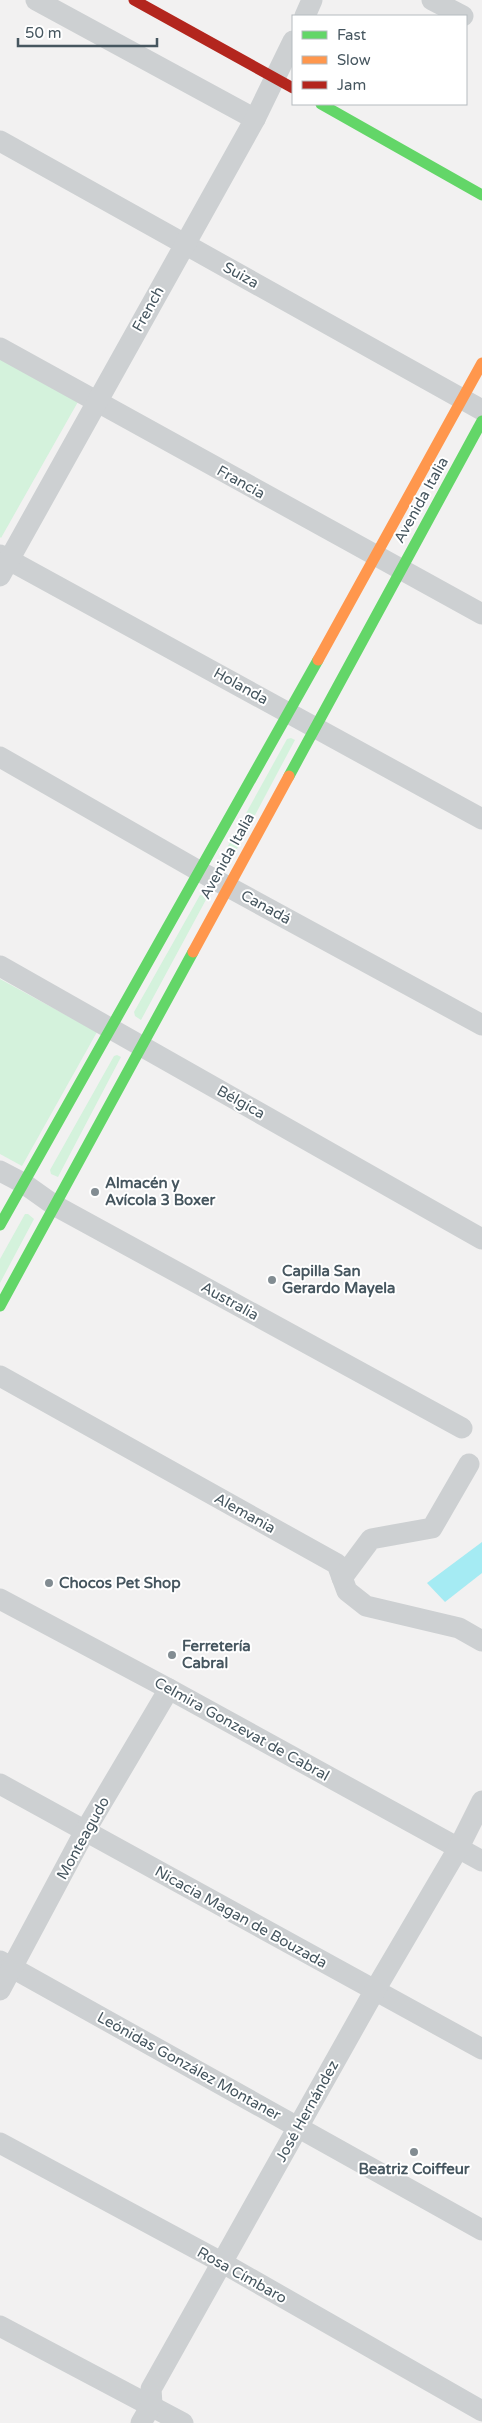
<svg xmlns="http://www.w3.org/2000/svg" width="482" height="2423" viewBox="0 0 482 2423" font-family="'Varela Round',sans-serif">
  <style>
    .green { fill: #d4f2dc }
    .water { fill: #a5ebf3 }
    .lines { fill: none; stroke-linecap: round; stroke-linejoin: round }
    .street { stroke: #cdd0d2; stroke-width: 21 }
    .fast { stroke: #63d668; stroke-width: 11 }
    .slow { stroke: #ff974d; stroke-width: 11 }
    .jam { stroke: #b3261e; stroke-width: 11 }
    .poi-dot { fill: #828c92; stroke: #fff; stroke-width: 2 }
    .labels { text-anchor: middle; stroke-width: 4; stroke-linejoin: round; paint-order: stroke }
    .street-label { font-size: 15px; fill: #46565f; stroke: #fff }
    .poi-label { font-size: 15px; font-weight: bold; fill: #46565f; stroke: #fff; text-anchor: start }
  </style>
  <rect width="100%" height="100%" fill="#f2f1f1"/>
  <g class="green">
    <path d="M0 357 79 400 1 538 0 537Z"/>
    <path d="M291 738 295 740 230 862 224 858 223 855 287 739Z"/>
    <path d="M200 895 208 896 141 1020 135 1016 134 1012Z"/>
    <path d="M0 979 97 1032 22 1166 0 1154Z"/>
    <path d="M117 1055 121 1057 58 1177 51 1174 50 1170 114 1056Z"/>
    <path d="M25 1214H28L34 1219 0 1283V1259Z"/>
  </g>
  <path class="water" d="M482 1542V1573L445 1602 427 1583Z"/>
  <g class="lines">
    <g class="street">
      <path d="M36 0 255 119"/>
      <path d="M432 0 463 16"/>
      <path d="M305 16 312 0"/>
      <path d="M0 141 482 410"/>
      <path d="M0 348 482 614"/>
      <path d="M0 555 482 819"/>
      <path d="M0 576 255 119 293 41"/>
      <path d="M0 757 199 871 482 1025"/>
      <path d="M0 966 482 1239"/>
      <path d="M0 1171 23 1183 54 1205 462 1428"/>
      <path d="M0 1376 337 1564 347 1591 366 1606 459 1628 482 1641"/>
      <path d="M342 1578 371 1539 432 1528 469 1464"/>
      <path d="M0 1599 169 1689 482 1861"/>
      <path d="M0 1784 482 2049"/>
      <path d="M0 1961 482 2230"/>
      <path d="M0 1990 85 1831 169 1689"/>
      <path d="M0 2143 221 2262 482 2411"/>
      <path d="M0 2326 183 2423"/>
      <path d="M141 2423 152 2404 151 2389 375 1990 459 1847 482 1801"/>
    </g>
    <g class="fast">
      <path d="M321 104 482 195"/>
      <path d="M289 776 482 421"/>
      <path d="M0 1225 318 660"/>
      <path d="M0 1306 193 952"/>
    </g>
    <g class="slow">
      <path d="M318 660 482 363"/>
      <path d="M193 952 289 776"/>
    </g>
    <path class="jam" d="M134 0 293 88"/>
  </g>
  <g class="poi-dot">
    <circle cx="95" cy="1192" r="5"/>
    <circle cx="272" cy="1280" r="5"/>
    <circle cx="49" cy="1583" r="5"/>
    <circle cx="172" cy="1655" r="5"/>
    <circle cx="414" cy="2152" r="5"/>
  </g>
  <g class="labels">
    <g class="street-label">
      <text transform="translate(241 275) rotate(29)" y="5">Suiza</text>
      <text transform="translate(148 309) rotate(-61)" y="5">French</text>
      <text transform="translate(241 482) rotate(29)" y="5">Francia</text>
      <text transform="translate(421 500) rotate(-61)" y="5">Avenida Italia</text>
      <text transform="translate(241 686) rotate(29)" y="5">Holanda</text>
      <text transform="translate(227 856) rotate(-61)" y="5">Avenida Italia</text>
      <text transform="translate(266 907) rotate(29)" y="5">Canadá</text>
      <text transform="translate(241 1102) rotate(29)" y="5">Bélgica</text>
      <text transform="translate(230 1301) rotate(29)" y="5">Australia</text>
      <text transform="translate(245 1513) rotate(29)" y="5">Alemania</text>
      <text transform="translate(242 1729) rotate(29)" y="5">Celmira Gonzevat de Cabral</text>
      <text transform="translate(83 1838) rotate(-61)" y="5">Monteagudo</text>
      <text transform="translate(241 1917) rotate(29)" y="5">Nicacia Magan de Bouzada</text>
      <text transform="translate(189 2066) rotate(29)" y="5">Leónidas González Montaner</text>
      <text transform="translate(307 2111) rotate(-61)" y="5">José Hernández</text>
      <text transform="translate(242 2275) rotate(29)" y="5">Rosa Címbaro</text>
    </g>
    <g class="poi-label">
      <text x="105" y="1188">Almacén y<tspan x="105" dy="17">Avícola 3 Boxer</tspan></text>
      <text x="282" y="1276">Capilla San<tspan x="282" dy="17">Gerardo Mayela</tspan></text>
      <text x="59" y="1588">Chocos Pet Shop</text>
      <text x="182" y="1651">Ferretería<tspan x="182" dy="17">Cabral</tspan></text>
      <text x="414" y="2174" text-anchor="middle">Beatriz Coiffeur</text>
    </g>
  </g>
  <rect x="292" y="15" width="175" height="90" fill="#ffffff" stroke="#b5bbbf"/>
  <rect x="302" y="31" width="25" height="8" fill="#63d668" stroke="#b5bbbf"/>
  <text x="337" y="40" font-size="15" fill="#46565f">Fast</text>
  <rect x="302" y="56" width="25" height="8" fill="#ff974d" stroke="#b5bbbf"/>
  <text x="337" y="65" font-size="15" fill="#46565f">Slow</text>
  <rect x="302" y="81" width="25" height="8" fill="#b3261e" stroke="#b5bbbf"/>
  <text x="337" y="90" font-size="15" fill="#46565f">Jam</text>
  <path d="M18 38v8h139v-8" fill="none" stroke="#46565f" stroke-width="2.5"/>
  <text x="25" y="38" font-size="15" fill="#46565f" stroke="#ffffff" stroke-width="4" paint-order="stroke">50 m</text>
</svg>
